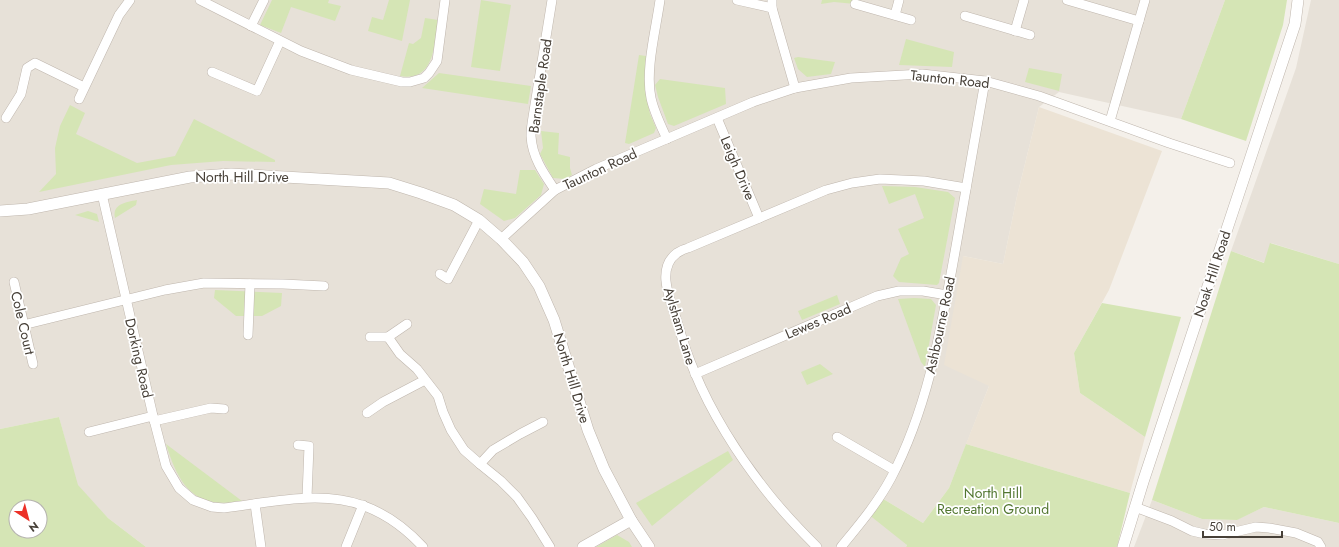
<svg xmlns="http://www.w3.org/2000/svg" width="1339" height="547" viewBox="0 0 1339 547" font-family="Jost,sans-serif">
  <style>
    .residential { fill: #e7e1d8 }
    .education { fill: #ece3d5 }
    .green { fill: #d5e5b5; fill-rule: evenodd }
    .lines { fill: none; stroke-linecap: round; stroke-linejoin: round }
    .minor-casing { stroke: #bfb6ad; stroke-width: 10 }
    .tertiary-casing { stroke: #bfb6ad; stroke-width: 12 }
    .minor { stroke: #fff; stroke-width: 9 }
    .tertiary { stroke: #fff; stroke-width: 11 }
    .labels { text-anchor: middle; stroke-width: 3.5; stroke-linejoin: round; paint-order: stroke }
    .street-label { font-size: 14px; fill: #474038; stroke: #fff }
    .park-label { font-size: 14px; fill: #51762f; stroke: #fff }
  </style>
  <rect width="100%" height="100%" fill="#f4f0ea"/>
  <g class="residential">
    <path d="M0 0H1225L1181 119 1059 92 1039 107 1017 196 1003 264 963 256 989 386 949 488 923 523 880 497 907 545 906 547H146L108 518 77 485 59 417 0 429Z"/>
    <path d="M1311 0H1339V264L1271 243 1265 263 1231 251 1296 68Z"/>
    <path d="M1152 500 1202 519 1236 520 1264 507 1339 523V547H1134Z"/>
  </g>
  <path class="education" d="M1039 107 1162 151 1109 290 1074 353 1080 393 1145 437 1130 493 966 444 989 386 944 365 963 256 1003 264 1017 196Z"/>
  <g class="green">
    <path d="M272 0H329L328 3 341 6 335 21 291 7 281 33 260 25Z"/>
    <path d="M389 0H410L402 41 368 31 372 17 383 20Z"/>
    <path d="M481 0 511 5 500 71 471 67Z"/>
    <path d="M822 0H856L855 4 834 2 821 4Z"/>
    <path d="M1225 0H1287L1283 25 1246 141 1181 119Z"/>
    <path d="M425 18 438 20C434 45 435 82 400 76L409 43 413 44 421 38Z"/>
    <path d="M906 39 954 52 952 67 899 65Z"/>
    <path d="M639 55 646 56 645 89 650 114 656 128 654 133 629 144 625 143Z"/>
    <path d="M798 57 835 62 831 74 807 77 798 69 794 58Z"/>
    <path d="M1029 68 1062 74 1059 91 1025 82Z"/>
    <path d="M439 73 531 86 528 104 422 88Z"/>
    <path d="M660 79 725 88 726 104 674 126 668 124 658 97 655 85Z"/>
    <path d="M70 105 85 113 76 134 137 163 175 156 194 119 275 160V162L223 161 171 165 39 192 56 174 55 148 60 126Z"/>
    <path d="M541 131 559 133 558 154 570 157V168L572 175 565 179 553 178 540 154 543 148Z"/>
    <path d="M520 170H535L544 184 541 195 515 218 504 221 480 204 484 189 516 194Z"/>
    <path d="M882 186 915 187 948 192 955 198 939 283 937 285 899 282 893 276 901 258 909 254 898 229 924 218 915 194 889 204Z"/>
    <path d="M137 200 136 205 115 218C112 204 126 202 137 200Z"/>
    <path d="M88 211 97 214 99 222 75 215Z"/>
    <path d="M1270 243 1339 264V523L1264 507 1237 520 1202 519 1152 500 1231 251 1264 263Z"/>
    <path d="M215 290 282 293 281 306 262 316H236L214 298Z"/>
    <path d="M837 295 840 304 802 320 798 311Z"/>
    <path d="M914 298 931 299 936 305 925 367 921 362 898 299Z"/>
    <path d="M1102 303 1181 317 1145 437 1080 393 1074 353Z"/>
    <path d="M820 364 833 374 807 385 801 372Z"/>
    <path d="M59 417 78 485 108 518 146 547H0V429ZM16 507H40V531H16Z"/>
    <path d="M166 444 242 501C232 502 223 504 213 502 184 497 174 469 166 444Z"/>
    <path d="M966 444 1130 493 1117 547H906L907 545 868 514 880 497 923 523 949 488Z"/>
    <path d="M728 451 733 460 652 526 636 503Z"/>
    <path d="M617 535 629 542 632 547H596Z"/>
  </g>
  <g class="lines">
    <g class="minor-casing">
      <g id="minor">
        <path d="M200 0 301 51 351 70 402 82H410L424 78 429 73 437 61 445 0"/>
        <path d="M552 0 533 117C532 123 531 130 531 136 532 157 544 174 555 190"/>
        <path d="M660 0C656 29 645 70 651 98 654 112 661 126 667 139"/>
        <path d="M737 0 772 8"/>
        <path d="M772 0V8L795 88"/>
        <path d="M1067 0 1139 21"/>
        <path d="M855 4 911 20"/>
        <path d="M895 15 899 0"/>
        <path d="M965 16 1030 35"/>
        <path d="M251 26 264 0"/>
        <path d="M1015 31 1024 0"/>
        <path d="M212 72 257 91 280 41"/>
        <path d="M79 99 119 15 130 0"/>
        <path d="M6 118 21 94 27 68 35 63 84 87"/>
        <path d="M717 118 759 218"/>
        <path d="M1110 121 1145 0"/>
        <path d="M102 194 153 416 166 466 179 488 193 500 212 507 224 508C303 498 361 480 423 547"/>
        <path d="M501 239 555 190 596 169 753 102 795 88 851 78 922 74 985 81 1039 96 1169 143 1230 163"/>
        <path d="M440 274 448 279 479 220"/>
        <path d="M14 282 33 364"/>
        <path d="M23 325 165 290 204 283 283 284 324 286"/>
        <path d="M248 335 250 284"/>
        <path d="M370 337H388L407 324"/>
        <path d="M388 337 400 354 417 369 438 396 443 412 451 430 464 450 480 464 501 481 517 497 532 518 550 547"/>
        <path d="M695 374 877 296 899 291H923L947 295"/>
        <path d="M367 413 383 402 425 380"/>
        <path d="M154 421 211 408 224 409"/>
        <path d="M89 432 153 416"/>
        <path d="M837 437 894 470"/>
        <path d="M298 445 309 446 307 497"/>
        <path d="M480 464 493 450 520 434 543 422"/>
        <path d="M255 504 261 547"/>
        <path d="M1135 507 1172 521 1192 531 1205 534 1222 535 1256 527 1269 528 1296 533 1318 542 1321 547"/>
        <path d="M346 547 363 505"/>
        <path d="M817 547C798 528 780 509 764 488 738 455 711 412 695 373 688 357 682 339 677 321 671 301 655 269 677 253 680 251 684 249 688 248L826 190 852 183 880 179 924 181 966 188"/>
        <path d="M841 547C859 525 877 504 891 478 928 408 941 329 955 252 965 195 975 138 985 81"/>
      </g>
    </g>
    <g class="tertiary-casing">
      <g id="tertiary">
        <path d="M0 211 28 209 190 177 231 174 389 183 421 193 454 205 479 220 501 239 523 262 539 286 554 320 588 430 604 469 631 520 649 547"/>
        <path d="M583 547 631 520"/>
        <path d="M1123 547 1143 482 1295 24 1298 0"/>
      </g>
    </g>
    <use href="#minor" class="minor"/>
    <use href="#tertiary" class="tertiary"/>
  </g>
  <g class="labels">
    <g class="street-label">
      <text transform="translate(950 79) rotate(6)" y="5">Taunton Road</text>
      <text transform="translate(540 86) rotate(-82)" y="5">Barnstaple Road</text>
      <text transform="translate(738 168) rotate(67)" y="5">Leigh Drive</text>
      <text transform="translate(600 169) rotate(-25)" y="5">Taunton Road</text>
      <text x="242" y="182">North Hill Drive</text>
      <text transform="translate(1212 274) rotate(-72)" y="5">Noak Hill Road</text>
      <text transform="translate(818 321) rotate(-23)" y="5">Lewes Road</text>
      <text transform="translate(23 323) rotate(77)" y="5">Cole Court</text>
      <text transform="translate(940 325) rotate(-78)" y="5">Ashbourne Road</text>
      <text transform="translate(680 326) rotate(73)" y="5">Aylsham Lane</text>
      <text transform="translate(139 358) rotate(77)" y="5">Dorking Road</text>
      <text transform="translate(572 378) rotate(73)" y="5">North Hill Drive</text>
    </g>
    <g class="park-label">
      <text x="993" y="498">North Hill<tspan x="993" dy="16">Recreation Ground</tspan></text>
    </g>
  </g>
  <g transform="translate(28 519) rotate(144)"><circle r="19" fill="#ffffff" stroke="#b5b3af"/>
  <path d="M0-3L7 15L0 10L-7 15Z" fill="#ec3128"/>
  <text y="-6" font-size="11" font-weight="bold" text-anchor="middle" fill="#474038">N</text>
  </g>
  <path d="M1203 531v6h79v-6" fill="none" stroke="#474038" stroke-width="2"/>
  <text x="1209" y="531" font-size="12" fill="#474038" stroke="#ffffff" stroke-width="3" paint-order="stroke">50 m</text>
</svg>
